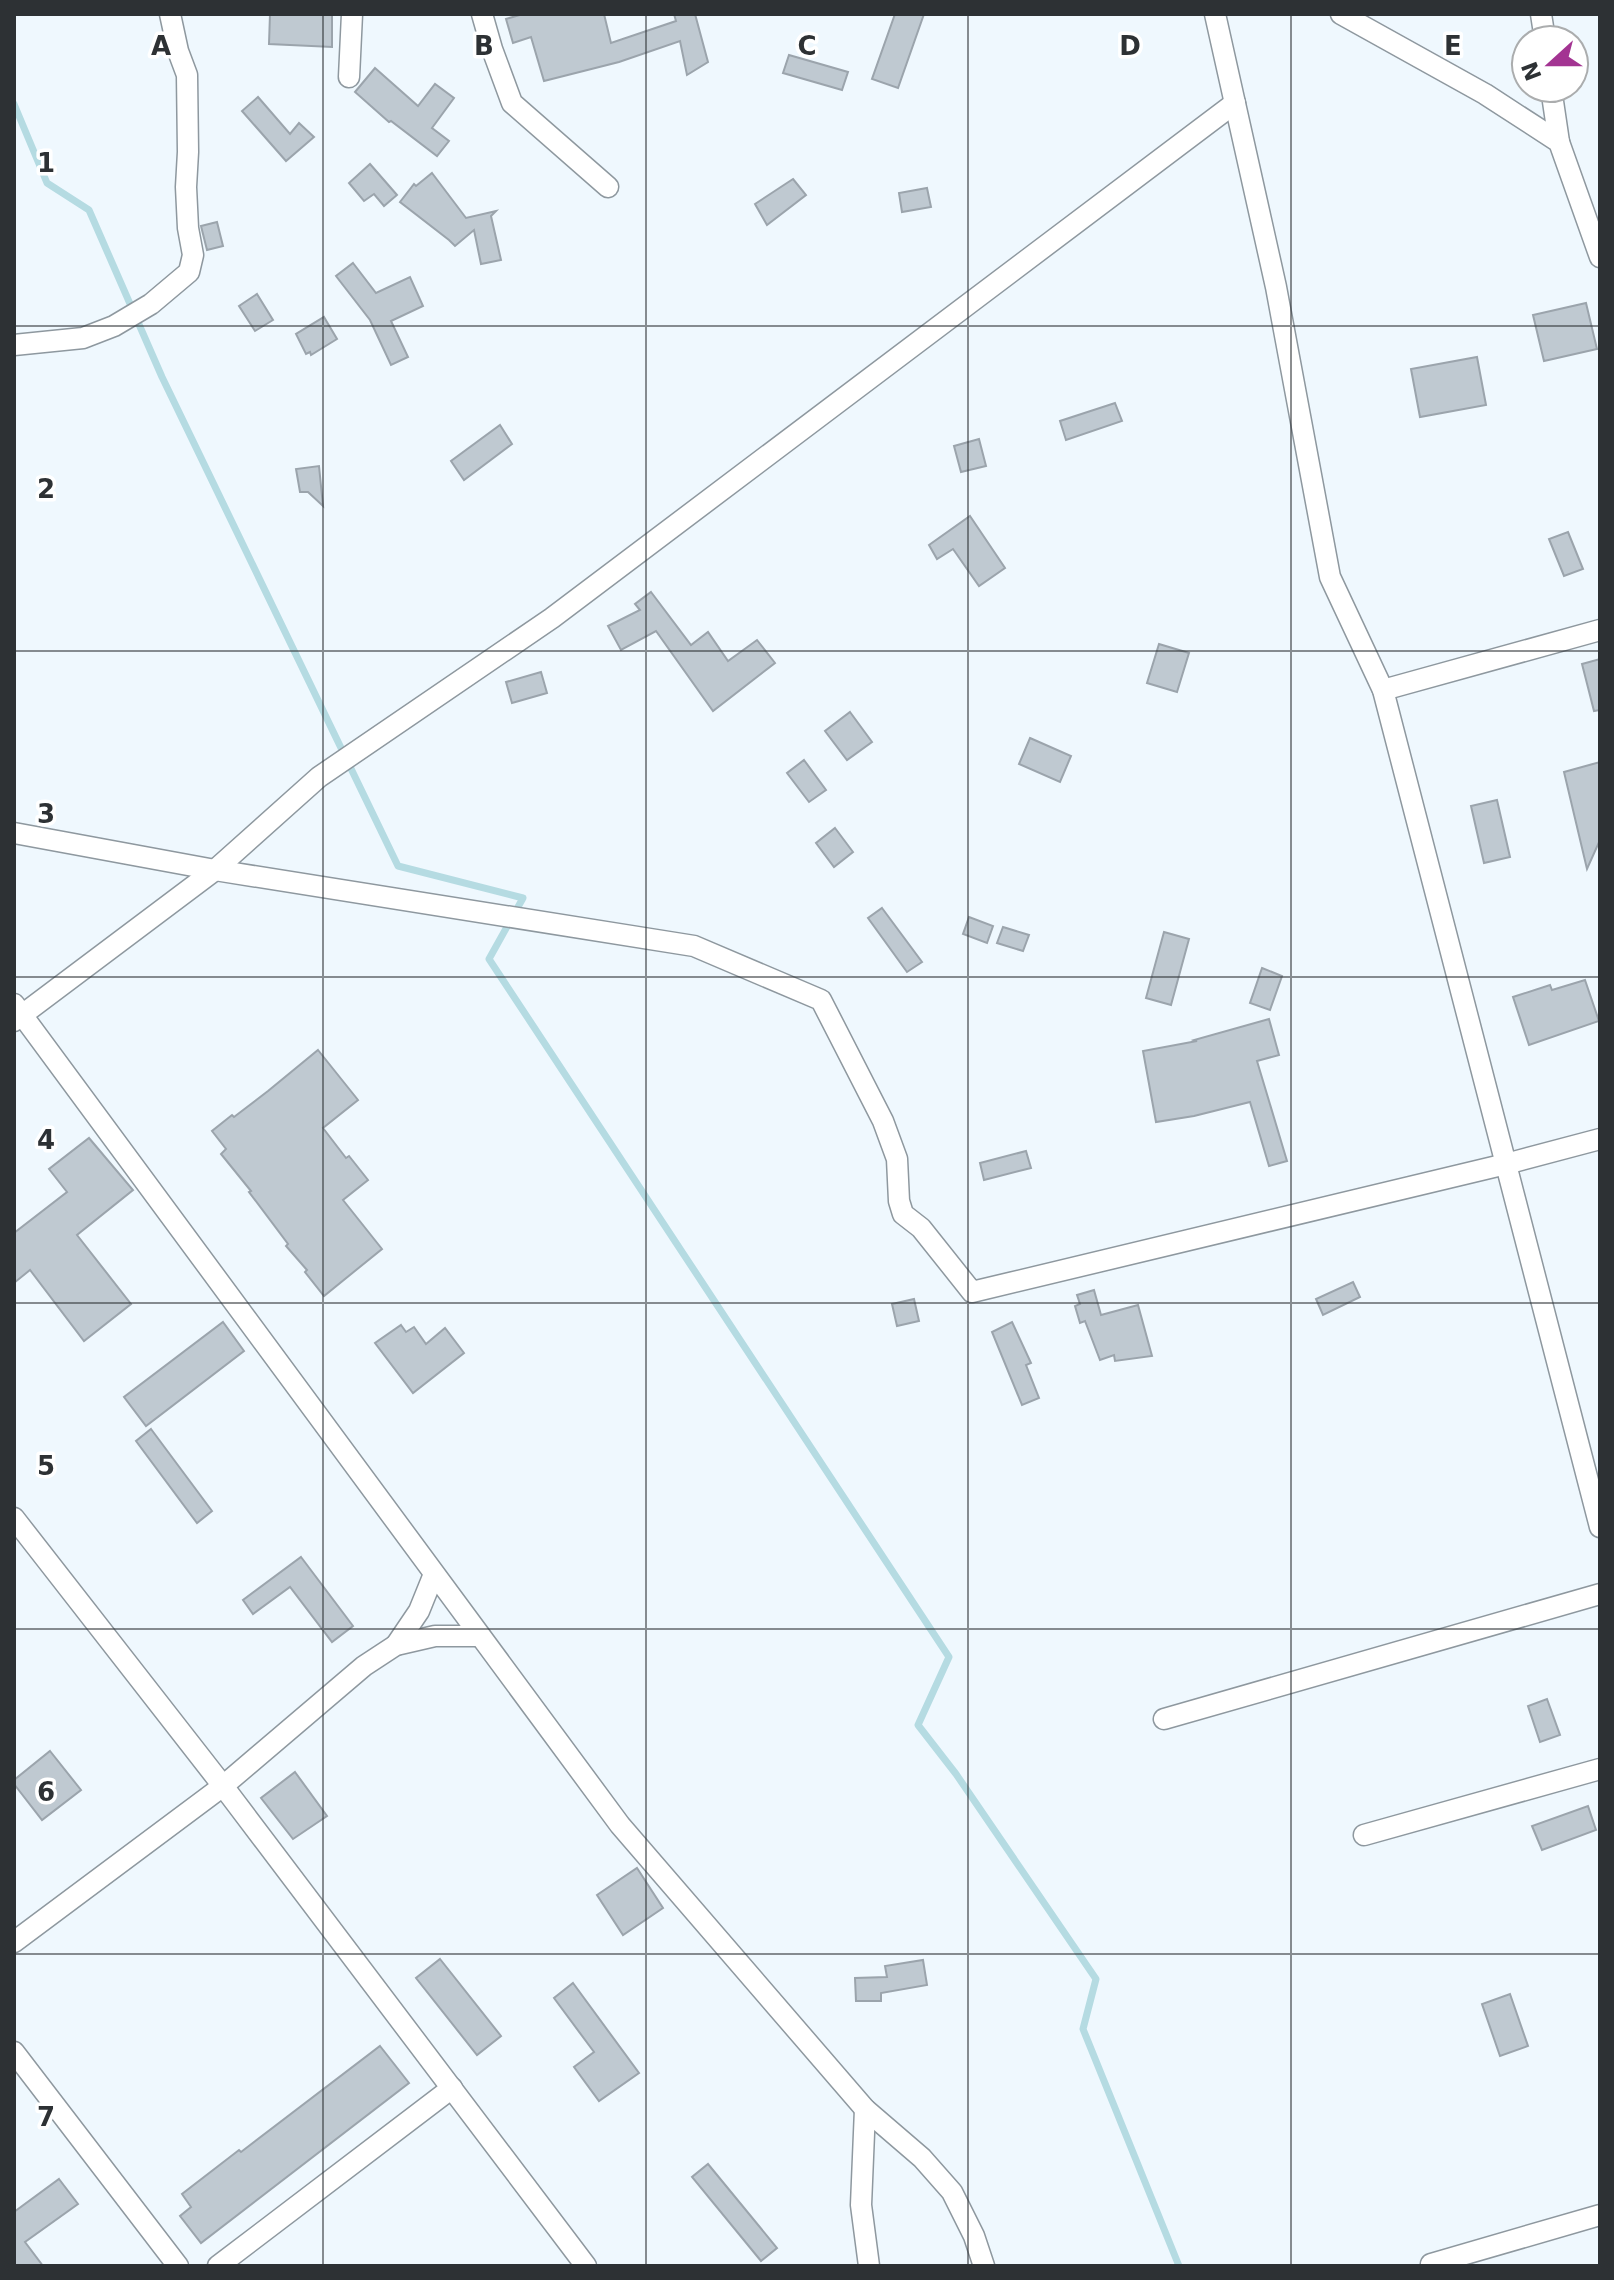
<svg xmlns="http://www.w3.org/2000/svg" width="1614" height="2280" viewBox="0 0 1614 2280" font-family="'DejaVu Sans',sans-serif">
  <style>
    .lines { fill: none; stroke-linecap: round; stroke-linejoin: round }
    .stream { stroke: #b5dbe2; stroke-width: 7 }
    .building { fill: #bfc9d1; stroke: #9ba4ac; stroke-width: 2 }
    .minor-casing { stroke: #8e989f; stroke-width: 23 }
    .minor { stroke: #fff; stroke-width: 20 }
    .grid { fill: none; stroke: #2d3134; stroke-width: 2; stroke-opacity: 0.55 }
    .grid-label { font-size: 26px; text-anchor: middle; font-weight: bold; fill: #2d3134; stroke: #fff; stroke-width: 7; stroke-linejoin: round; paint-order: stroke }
  </style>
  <rect width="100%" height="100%" fill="#eff8fe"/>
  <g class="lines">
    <path class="stream" d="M14 104 47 183 89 210 162 377 398 866 523 898 489 959 949 1657 918 1725 956 1774 1096 1979 1083 2029 1179 2266"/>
  </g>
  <g class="building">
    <path d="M270 14H332V47L269 44Z"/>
    <path d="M523 14H604L611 43 676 21 674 14H695L708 62 687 75 680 41 619 62 544 81 531 37 513 43 506 19Z"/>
    <path d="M895 14H924L898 88 872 79Z"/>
    <path d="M789 55 848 72 842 90 783 73Z"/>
    <path d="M375 68 418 106 435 84 454 98 432 128 449 141 437 156 391 121 389 122 355 92Z"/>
    <path d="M258 97 290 134 299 123 314 137 286 161 242 111Z"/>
    <path d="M370 164 397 195 384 206 374 194 364 201 349 183Z"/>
    <path d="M432 173 466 218 496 211 491 216 501 260 481 264 474 230 455 246 449 240 400 202 414 184 416 186Z"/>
    <path d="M793 179 806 195 767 225 755 204Z"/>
    <path d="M927 188 931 207 902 212 899 193Z"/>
    <path d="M217 222 223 246 207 250 201 226Z"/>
    <path d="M353 263 376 293 410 277 423 306 391 321 408 357 391 365 370 320 336 276Z"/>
    <path d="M257 294 273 320 255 331 239 306Z"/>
    <path d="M1586 303 1597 349 1544 361 1533 315Z"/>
    <path d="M324 317 337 339 311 355 310 352 306 354 296 334Z"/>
    <path d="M1477 357 1486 405 1420 417 1411 369Z"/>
    <path d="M1115 403 1122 421 1066 440 1060 421Z"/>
    <path d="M500 425 512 444 464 480 451 461Z"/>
    <path d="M979 439 986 466 961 472 954 446Z"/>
    <path d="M319 466 323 506 308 492H300L296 469Z"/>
    <path d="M970 516 1005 568 979 586 953 549 937 559 929 545Z"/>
    <path d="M1568 532 1583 569 1564 576 1549 539Z"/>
    <path d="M651 592 691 645 708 632 728 661 757 640 775 663 713 711 656 631 621 650 608 626 640 610 635 604Z"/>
    <path d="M1159 644 1189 653 1177 692 1147 683Z"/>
    <path d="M1600 659V710L1594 711 1582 664Z"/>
    <path d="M541 672 547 693 512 703 506 682Z"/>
    <path d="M850 712 872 742 847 760 825 731Z"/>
    <path d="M1030 738 1071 756 1060 782 1019 764Z"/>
    <path d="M804 760 826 790 809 802 787 773Z"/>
    <path d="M1600 762V840L1587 869 1564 772Z"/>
    <path d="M1497 800 1510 857 1484 863 1471 806Z"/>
    <path d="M835 828 853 852 834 867 816 843Z"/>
    <path d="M882 908 922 962 907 972 868 918Z"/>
    <path d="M969 917 993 926 987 943 963 934Z"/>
    <path d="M1003 927 1029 935 1023 951 997 943Z"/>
    <path d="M1164 932 1189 939 1171 1005 1146 998Z"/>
    <path d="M1262 968 1282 976 1270 1010 1250 1003Z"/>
    <path d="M1585 980 1599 1021 1529 1045 1513 997 1550 985 1552 990Z"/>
    <path d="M1269 1019 1279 1055 1257 1061 1287 1161 1269 1166 1250 1102 1194 1116 1156 1122 1143 1051 1197 1041 1194 1040Z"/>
    <path d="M318 1050 358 1100 323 1128 346 1158 349 1156 368 1180 343 1200 382 1249 324 1296 305 1272 307 1270 286 1246 288 1244 249 1192 251 1191 221 1154 226 1149 212 1131 232 1115 234 1117 268 1091Z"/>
    <path d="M89 1138 133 1190 77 1235 131 1304 84 1341 30 1270 14 1283V1233L67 1192 49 1169Z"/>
    <path d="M1026 1151 1031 1168 984 1180 980 1163Z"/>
    <path d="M1353 1282 1360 1297 1323 1315 1316 1299Z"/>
    <path d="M1094 1290 1101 1315 1138 1305 1152 1356 1115 1361 1114 1355 1100 1360 1085 1321 1080 1323 1075 1306 1080 1304 1077 1295Z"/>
    <path d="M914 1299 919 1321 897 1326 892 1304Z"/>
    <path d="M223 1322 244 1351 146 1426 124 1397Z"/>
    <path d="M1012 1322 1031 1363 1026 1365 1039 1398 1022 1405 992 1332Z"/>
    <path d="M401 1325 406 1332 414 1327 426 1344 445 1328 464 1353 413 1393 375 1343Z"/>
    <path d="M151 1429 212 1511 197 1523 136 1441Z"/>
    <path d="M301 1557 353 1626 332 1642 290 1587 253 1614 243 1600Z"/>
    <path d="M1547 1699 1560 1735 1540 1742 1528 1706Z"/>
    <path d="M50 1751 81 1790 42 1820 14 1784V1780Z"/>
    <path d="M295 1772 327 1816 293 1839 261 1798Z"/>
    <path d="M1588 1806 1596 1830 1542 1850 1532 1826Z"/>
    <path d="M637 1868 663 1908 623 1935 597 1895Z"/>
    <path d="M440 1959 501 2036 477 2055 416 1978Z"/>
    <path d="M923 1960 927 1985 881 1993V2001H856L855 1978 887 1977 885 1966Z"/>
    <path d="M573 1983 639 2073 599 2101 574 2067 594 2052 554 1998Z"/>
    <path d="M1510 1994 1528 2046 1500 2056 1482 2004Z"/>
    <path d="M380 2046 409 2083 201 2243 180 2216 191 2207 182 2194 239 2150 241 2152Z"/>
    <path d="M708 2164 777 2248 761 2261 692 2177Z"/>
    <path d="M59 2179 78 2204 25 2242 43 2266H14V2212Z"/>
  </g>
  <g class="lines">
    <g class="minor-casing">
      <g id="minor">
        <path d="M482 14 492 49 512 103 608 187"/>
        <path d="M1215 14 1276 287 1330 577 1383 690 1600 1527"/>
        <path d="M1341 14 1485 94 1559 142 1600 257"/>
        <path d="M1541 14 1545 40"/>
        <path d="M349 77 352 14"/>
        <path d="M1551 88 1559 142"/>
        <path d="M14 345 83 338 114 326 151 304 189 272 193 255 188 228 186 187 188 152 187 75 178 51 170 14"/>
        <path d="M1383 690 1600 630"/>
        <path d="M14 833 215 870 694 946 821 1000 883 1121 897 1159 899 1201 903 1214 921 1228 972 1292 1506 1164 1600 1139"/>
        <path d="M14 1004 620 1825 865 2109 922 2158 952 2192 974 2236 984 2266"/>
        <path d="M14 1021 215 870 319 777 552 618 1235 103"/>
        <path d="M14 1518 223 1786 586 2266"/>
        <path d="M396 1645 419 1611 434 1574"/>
        <path d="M1164 1719 1600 1594"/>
        <path d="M1364 1835 1600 1769"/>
        <path d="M14 1942 223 1786 364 1666 396 1645 435 1636H480"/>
        <path d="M14 2052 178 2266"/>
        <path d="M865 2109 861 2205 869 2266"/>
        <path d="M1431 2264 1600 2215"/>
        <path d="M218 2266 452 2088"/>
      </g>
    </g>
    <use href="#minor" class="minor"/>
  </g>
  <path class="grid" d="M323 14V2266M646 14V2266M968 14V2266M1291 14V2266M14 326H1600M14 651H1600M14 977H1600M14 1303H1600M14 1629H1600M14 1954H1600"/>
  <g class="grid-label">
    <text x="161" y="55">A</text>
    <text x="484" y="55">B</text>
    <text x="807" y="55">C</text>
    <text x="1130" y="55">D</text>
    <text x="1453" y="55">E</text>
    <text x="46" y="172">1</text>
    <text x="46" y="498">2</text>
    <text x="46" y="823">3</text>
    <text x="46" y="1149">4</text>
    <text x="46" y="1475">5</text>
    <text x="46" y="1801">6</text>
    <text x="46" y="2126">7</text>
  </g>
  <rect width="1614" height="2280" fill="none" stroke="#2d3134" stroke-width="32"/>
  <g transform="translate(1550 64) rotate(249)"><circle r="38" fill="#ffffff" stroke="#abadae" stroke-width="2"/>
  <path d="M0-6L14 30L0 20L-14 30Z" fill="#a33492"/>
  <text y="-12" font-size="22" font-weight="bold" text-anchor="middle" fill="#2d3134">N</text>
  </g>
</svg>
